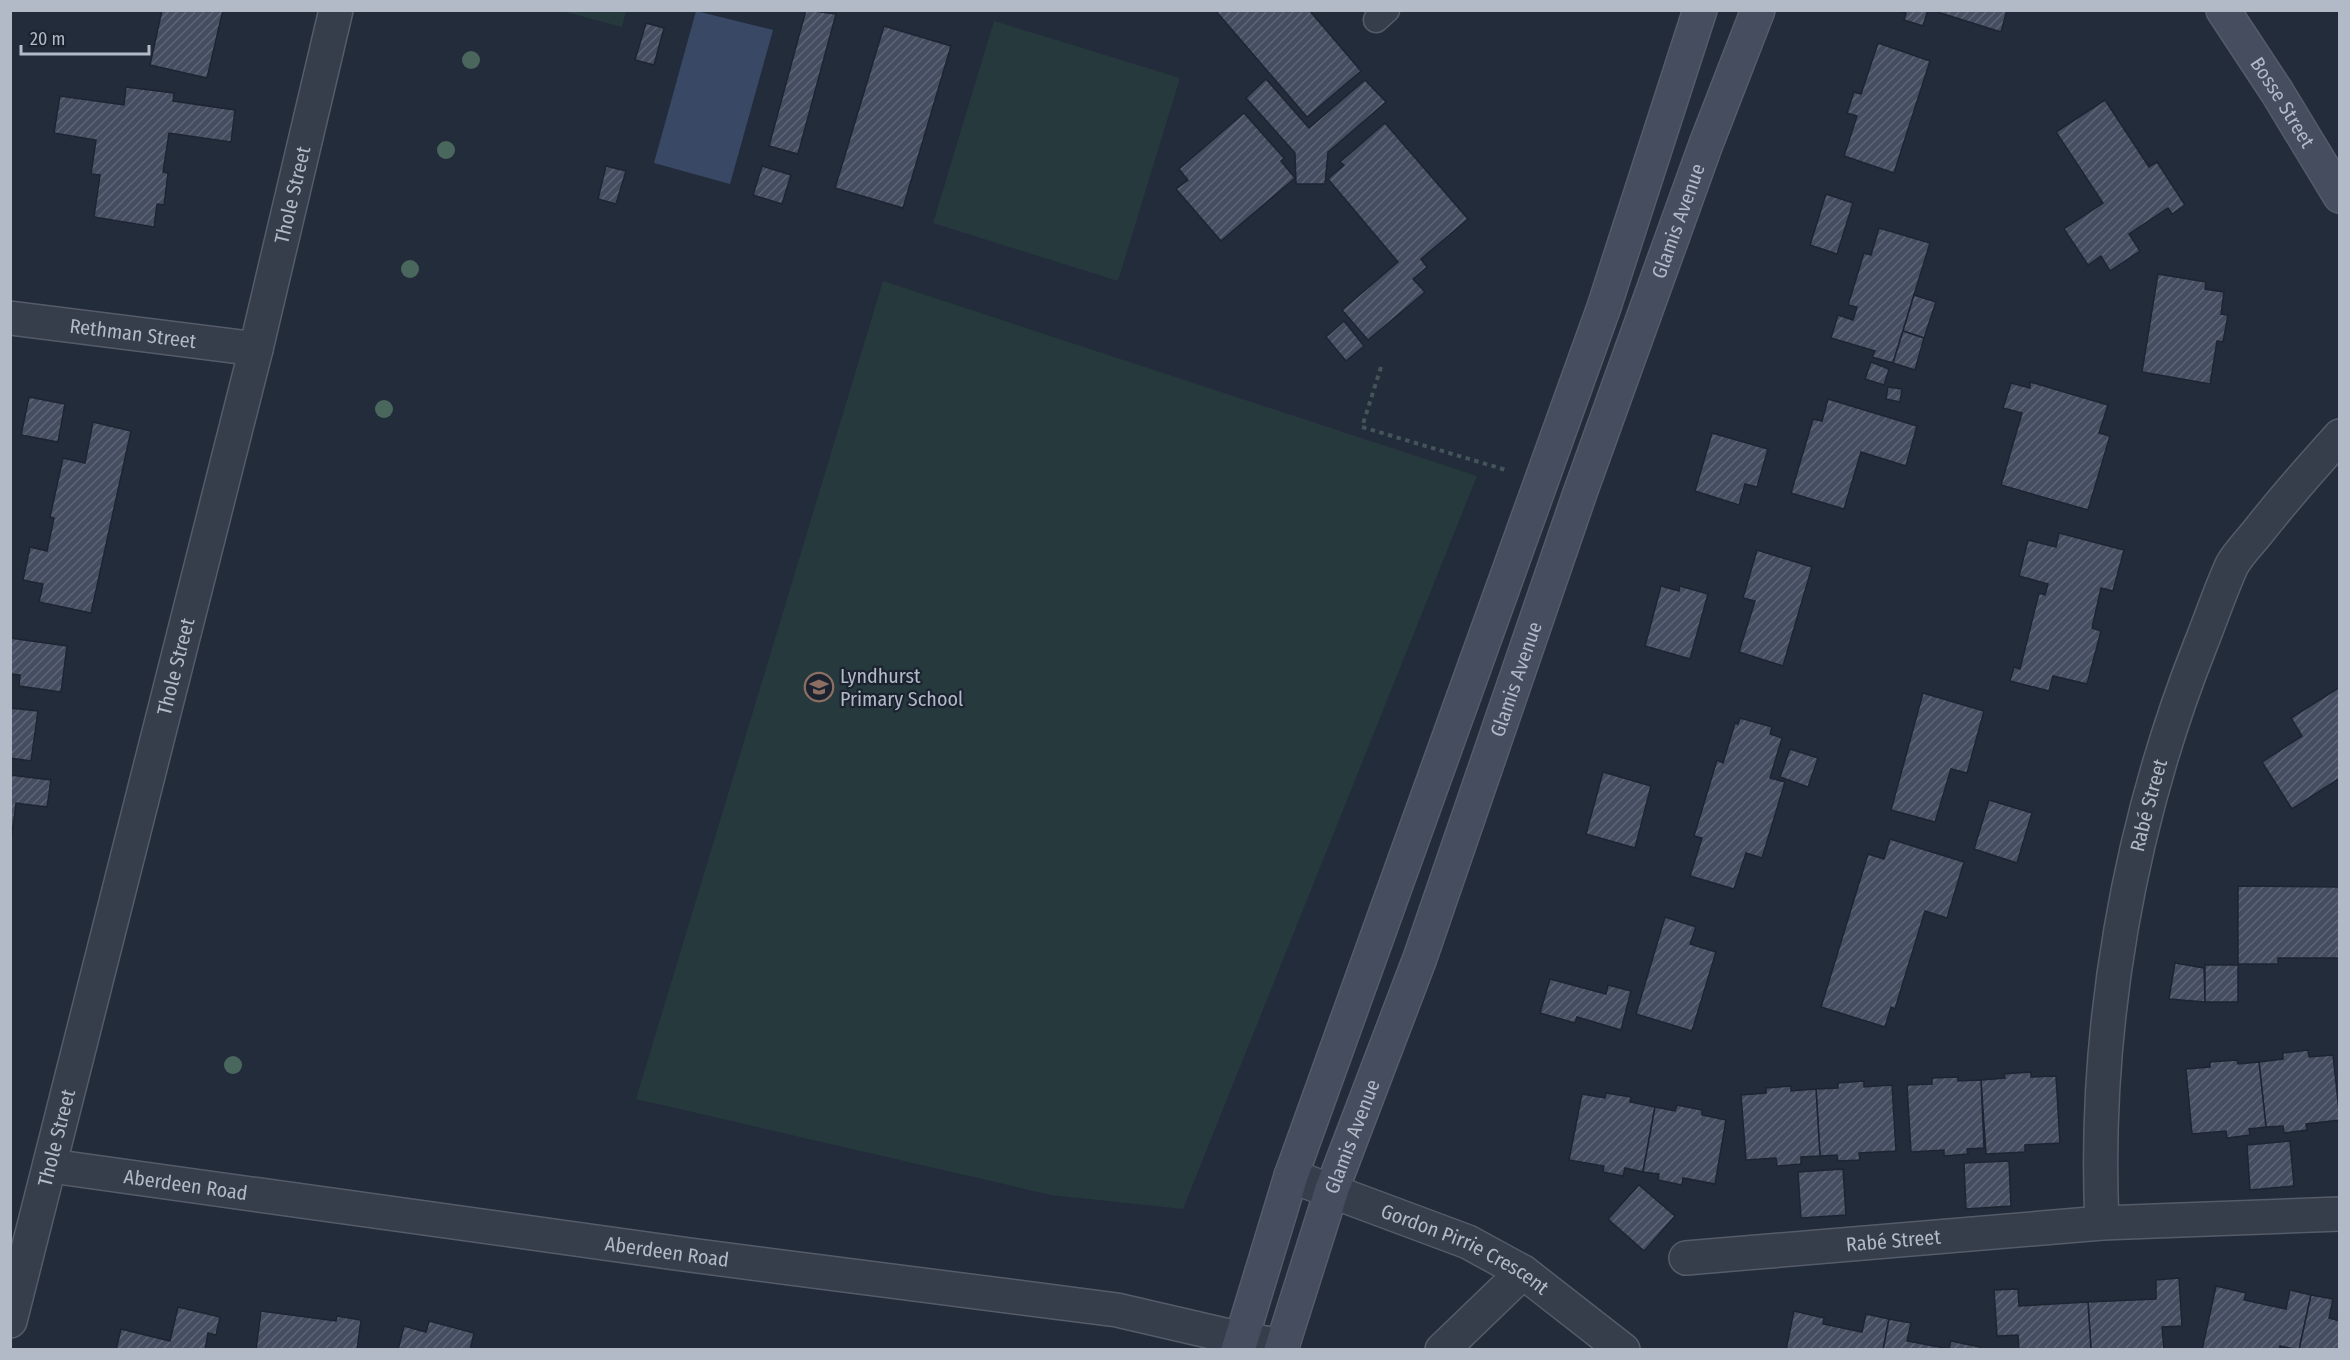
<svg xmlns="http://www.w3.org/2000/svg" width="2350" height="1360" viewBox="0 0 2350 1360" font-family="'Fira Sans Condensed',sans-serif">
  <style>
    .pitch { fill: #26393d }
    .water { fill: #394864 }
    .building { fill: url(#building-hatch); stroke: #1e2532; stroke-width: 1.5 }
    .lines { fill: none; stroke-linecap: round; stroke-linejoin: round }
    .lane-casing { stroke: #555c69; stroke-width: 27 }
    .street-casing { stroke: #555c69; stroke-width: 36 }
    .secondary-casing { stroke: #555c69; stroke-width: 36 }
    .path { stroke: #435559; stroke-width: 4; stroke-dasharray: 4.5 4.5; stroke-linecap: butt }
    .lane { stroke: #373e4b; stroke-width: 24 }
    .street { stroke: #373e4b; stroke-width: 33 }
    .secondary { stroke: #454d5e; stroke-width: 33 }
    .tree { fill: #4a675d }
    .labels { text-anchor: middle; stroke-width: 4.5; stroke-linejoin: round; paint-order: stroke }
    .street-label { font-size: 20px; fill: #b2b9c7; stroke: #1c2330 }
    .poi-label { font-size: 20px; fill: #b2b9c7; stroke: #1c2330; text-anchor: start }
  </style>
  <defs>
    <pattern id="building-hatch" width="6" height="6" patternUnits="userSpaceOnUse" patternTransform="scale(1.5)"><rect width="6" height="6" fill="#454e60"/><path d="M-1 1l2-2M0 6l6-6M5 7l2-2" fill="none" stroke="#5d6575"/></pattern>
  </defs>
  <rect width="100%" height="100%" fill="#232c3b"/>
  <g class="pitch">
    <path d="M562 11 626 10V11L622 27Z"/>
    <path d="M994 21 1180 78 1118 281 933 223Z"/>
    <path d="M883 281 1477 476 1183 1209 1051 1195 636 1099Z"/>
  </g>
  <path class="water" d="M696 11 773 30 730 184 654 163Z"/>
  <g class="building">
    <path d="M162 10H223L207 78 150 65Z"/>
    <path d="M806 10 836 14 798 154 769 146Z"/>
    <path d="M1215 10H1309L1361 71 1307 117Z"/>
    <path d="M1896 10H1928L1923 26 1904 20 1906 13Z"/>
    <path d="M1931 10H2007L2001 32Z"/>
    <path d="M646 23 664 28 654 65 635 60Z"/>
    <path d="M884 26 951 46 903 208 835 188Z"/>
    <path d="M1878 43 1930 61 1894 173 1844 156 1857 116 1847 113 1854 92 1861 94Z"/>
    <path d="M1266 79 1309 128 1365 80 1386 102 1328 152 1325 184H1296L1295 153 1246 98Z"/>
    <path d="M126 87 174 93 173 101 235 110 231 142 169 133 163 172 168 173 164 205 157 204 154 227 94 217 100 175 91 174 96 140 54 133 60 96 124 105Z"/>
    <path d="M2105 100 2149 167 2157 162 2185 205 2172 214 2168 208 2129 234 2140 251 2110 271 2101 256 2088 265 2064 229 2103 203 2056 132Z"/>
    <path d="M1244 113 1284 158 1281 161 1295 178 1221 241 1176 189 1188 180 1179 169Z"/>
    <path d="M1385 123 1468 219 1421 259 1427 267 1413 279 1425 292 1368 340 1342 310 1398 262 1328 179 1344 165 1340 162Z"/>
    <path d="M606 166 626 171 616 204 598 199Z"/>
    <path d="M762 166 791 175 782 204 753 195Z"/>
    <path d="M1826 194 1853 203 1837 254 1810 245Z"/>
    <path d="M1879 228 1930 243 1893 363 1872 357 1875 351 1831 338 1838 315 1853 320 1857 307 1848 305 1864 253 1871 255Z"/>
    <path d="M2158 274 2206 282 2205 289 2224 292 2221 314 2228 315 2223 342 2217 341 2210 384 2142 372Z"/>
    <path d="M1914 295 1936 302 1924 338 1903 331Z"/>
    <path d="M1344 321 1364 346 1346 361 1326 337Z"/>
    <path d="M1903 331 1924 338 1915 370 1893 363Z"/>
    <path d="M1871 362 1889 369 1884 385 1865 379Z"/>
    <path d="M2030 382 2108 405 2099 433 2110 436 2088 510 2001 485 2022 413 2003 408 2011 383 2030 388Z"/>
    <path d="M1888 387 1902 389 1900 402 1886 399Z"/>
    <path d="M29 397 65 404 58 442 21 435Z"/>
    <path d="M1828 399 1917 426 1906 466 1861 452 1844 509 1791 493 1813 419 1822 421Z"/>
    <path d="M93 422 131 431 91 613 39 602 43 584 23 580 30 547 47 551 54 518 50 517 63 458 85 463Z"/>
    <path d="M1712 433 1768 449 1757 487 1745 484 1739 505 1695 491Z"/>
    <path d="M2059 533 2124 550 2113 591 2101 588 2092 628 2101 631 2087 684 2053 676 2049 691 2010 681 2014 667 2020 669 2039 593 2045 595 2048 584 2019 576 2028 540 2056 547Z"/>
    <path d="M1757 550 1812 567 1783 666 1739 652 1755 601 1743 598Z"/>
    <path d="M1661 586 1679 591 1680 586 1708 594 1690 659 1645 646Z"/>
    <path d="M10 638 67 646 61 692 19 686 20 675 10 674Z"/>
    <path d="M2340 687V778L2292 809 2262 762 2302 736 2291 718Z"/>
    <path d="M1923 693 1984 711 1967 773 1951 769 1935 822 1891 810Z"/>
    <path d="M10 708 38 711 31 761 10 758Z"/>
    <path d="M1740 718 1772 727 1770 734 1782 738 1770 778 1785 782 1762 858 1746 853 1734 889 1690 876 1702 838 1694 836 1717 760 1723 763 1735 723 1738 724Z"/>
    <path d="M1790 749 1818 758 1808 787 1780 777Z"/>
    <path d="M1603 772 1651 786 1635 848 1586 834Z"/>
    <path d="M10 775 51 780 47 807 16 803 12 836Z"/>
    <path d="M1989 800 2032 813 2017 863 1974 849Z"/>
    <path d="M1890 839 1964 862 1947 918 1925 911 1895 1009 1891 1007 1885 1027 1821 1007 1868 854 1884 859Z"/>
    <path d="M2238 886 2340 887V958H2278V964H2238Z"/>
    <path d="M1665 917 1696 927 1690 944 1716 952 1692 1031 1636 1014Z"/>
    <path d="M2175 963 2204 968 2205 1002 2169 999Z"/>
    <rect x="2205" y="965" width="33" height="37"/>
    <path d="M1550 979 1606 994 1608 985 1631 991 1621 1030 1577 1017 1575 1023 1540 1013Z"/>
    <path d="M2308 1050 2309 1057 2333 1055 2340 1120 2306 1124 2307 1130 2284 1133 2283 1126 2266 1127 2259 1062 2283 1059V1053Z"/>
    <path d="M2237 1060 2238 1064 2259 1062 2266 1127 2249 1129 2250 1135 2227 1138 2226 1131 2192 1134 2186 1069 2210 1067V1062Z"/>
    <path d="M2031 1072V1077L2056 1076 2060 1143 2025 1145V1152L1986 1154 1981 1080 2005 1078 2004 1074Z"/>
    <path d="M1958 1077V1081L1981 1080 1984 1148 1967 1149 1968 1154 1944 1156V1150L1911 1152 1907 1085 1932 1084V1078Z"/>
    <path d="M1864 1081V1087L1892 1085 1896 1151 1859 1153 1860 1160 1838 1161 1837 1155 1820 1156 1816 1089 1838 1088V1083Z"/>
    <path d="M1791 1086V1091L1816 1089 1820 1156 1801 1157V1164L1777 1166 1776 1158 1746 1160 1741 1095 1766 1093V1088Z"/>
    <path d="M1606 1093 1631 1097 1630 1102 1655 1107 1643 1172 1625 1168 1623 1176 1603 1172 1604 1166 1569 1160 1582 1094 1605 1098Z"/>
    <path d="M1677 1105 1702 1110V1115L1726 1120 1715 1184 1683 1178 1682 1185 1658 1180 1659 1174 1643 1172 1655 1107 1675 1111Z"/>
    <path d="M2290 1141 2294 1186 2250 1190 2247 1145Z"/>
    <path d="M2009 1161 2011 1206 1966 1209 1964 1163Z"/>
    <path d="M1843 1169 1846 1215 1801 1218 1798 1172Z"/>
    <path d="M1639 1185 1675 1216 1644 1251 1608 1219Z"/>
    <path d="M2179 1278 2182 1326 2162 1327 2164 1350H2091L2088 1302 2156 1299V1280Z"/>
    <path d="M2216 1286 2246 1293 2244 1300 2286 1309 2290 1290 2311 1295 2299 1350 2280 1346 2279 1350H2202Z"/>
    <path d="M2018 1289 2019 1306 2088 1302 2091 1350H2019L2018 1335 1997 1336 1994 1290Z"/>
    <path d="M2311 1295 2333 1299 2329 1318 2340 1321V1350H2299Z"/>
    <path d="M178 1307 220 1317 216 1335 208 1333 205 1350H116L121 1329 170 1341Z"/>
    <path d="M261 1311 336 1321 337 1316 361 1320 357 1350H256Z"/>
    <path d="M1794 1311 1824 1318 1823 1324 1862 1332 1866 1314 1889 1319 1883 1350H1786Z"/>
    <path d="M1889 1319 1911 1323 1907 1341 1949 1349 1951 1341 1980 1347V1350H1883Z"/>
    <path d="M429 1321 474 1333 470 1350H398L404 1326 426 1332Z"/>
  </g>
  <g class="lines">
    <g class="lane-casing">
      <path id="lane" d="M1376 20 1387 10"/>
    </g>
    <g class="street-casing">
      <g id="street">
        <path id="s1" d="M10 318 256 349"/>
        <path id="s2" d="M51 1166 690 1255 1117 1310 1242 1339 1283 1346"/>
        <path id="s3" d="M1291 1176 1468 1242 1523 1272 1623 1350"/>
        <path id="s4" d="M2102 1223C2093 1030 2129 825 2200 646 2211 619 2220 591 2232 565 2238 554 2249 543 2257 533 2283 500 2311 468 2340 436"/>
        <path id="s5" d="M1686 1258 2102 1223 2340 1214"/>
        <path id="s6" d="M10 1321 256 349 336 10"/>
        <path d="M1442 1350 1523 1272"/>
      </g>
    </g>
    <g class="secondary-casing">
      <g id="secondary">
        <path id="s7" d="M2223 10 2277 92 2340 196"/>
        <path d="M1238 1350 1291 1176 1604 307 1700 10"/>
        <path id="s8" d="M1281 1350 1332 1189 1420 958 1580 493 1706 144 1758 10"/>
      </g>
    </g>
    <path class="path" d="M1381 367 1362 427 1506 470"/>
    <use href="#lane" class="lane"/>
    <use href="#street" class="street"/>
    <use href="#secondary" class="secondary"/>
  </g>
  <g class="tree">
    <circle cx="471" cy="60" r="9"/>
    <circle cx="446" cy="150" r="9"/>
    <circle cx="410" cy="269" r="9"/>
    <circle cx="384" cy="409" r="9"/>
    <circle cx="233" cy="1065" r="9"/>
  </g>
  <defs>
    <g id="school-ring" transform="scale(1.5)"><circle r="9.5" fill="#1c2330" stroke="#8d6e63" stroke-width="1.5"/><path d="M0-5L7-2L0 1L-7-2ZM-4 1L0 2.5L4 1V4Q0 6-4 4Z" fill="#8d6e63"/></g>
  </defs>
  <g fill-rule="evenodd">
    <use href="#school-ring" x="819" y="687"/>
  </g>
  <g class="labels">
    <g class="street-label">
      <text dy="7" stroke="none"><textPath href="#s7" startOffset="110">Bosse Street</textPath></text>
      <text dy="7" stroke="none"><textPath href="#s6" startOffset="1161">Thole Street</textPath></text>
      <text dy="7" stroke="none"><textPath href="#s8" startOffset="1197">Glamis Avenue</textPath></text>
      <text dy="7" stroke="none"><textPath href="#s1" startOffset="124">Rethman Street</textPath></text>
      <text dy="7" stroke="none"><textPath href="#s6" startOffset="675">Thole Street</textPath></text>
      <text dy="7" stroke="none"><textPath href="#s8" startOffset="711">Glamis Avenue</textPath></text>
      <text dy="7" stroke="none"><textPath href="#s4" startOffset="422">Rabé Street</textPath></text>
      <text dy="7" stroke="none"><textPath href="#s8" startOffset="225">Glamis Avenue</textPath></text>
      <text dy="7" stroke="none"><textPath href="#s6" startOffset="189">Thole Street</textPath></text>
      <text dy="7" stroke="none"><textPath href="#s2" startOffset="136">Aberdeen Road</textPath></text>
      <text dy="7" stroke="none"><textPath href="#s5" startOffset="208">Rabé Street</textPath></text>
      <text dy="7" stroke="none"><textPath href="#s2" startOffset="622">Aberdeen Road</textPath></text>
      <text dy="7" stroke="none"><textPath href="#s3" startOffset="189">Gordon Pirrie Crescent</textPath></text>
    </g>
    <g class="poi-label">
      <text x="840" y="683">Lyndhurst<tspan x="840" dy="23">Primary School</tspan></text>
    </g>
  </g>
  <rect width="2350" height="1360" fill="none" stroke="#b2b9c7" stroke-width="24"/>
  <path d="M21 45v9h128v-9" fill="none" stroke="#b2b9c7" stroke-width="3"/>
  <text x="30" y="45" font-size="18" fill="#b2b9c7" stroke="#1c2330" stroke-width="4.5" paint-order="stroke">20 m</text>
</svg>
